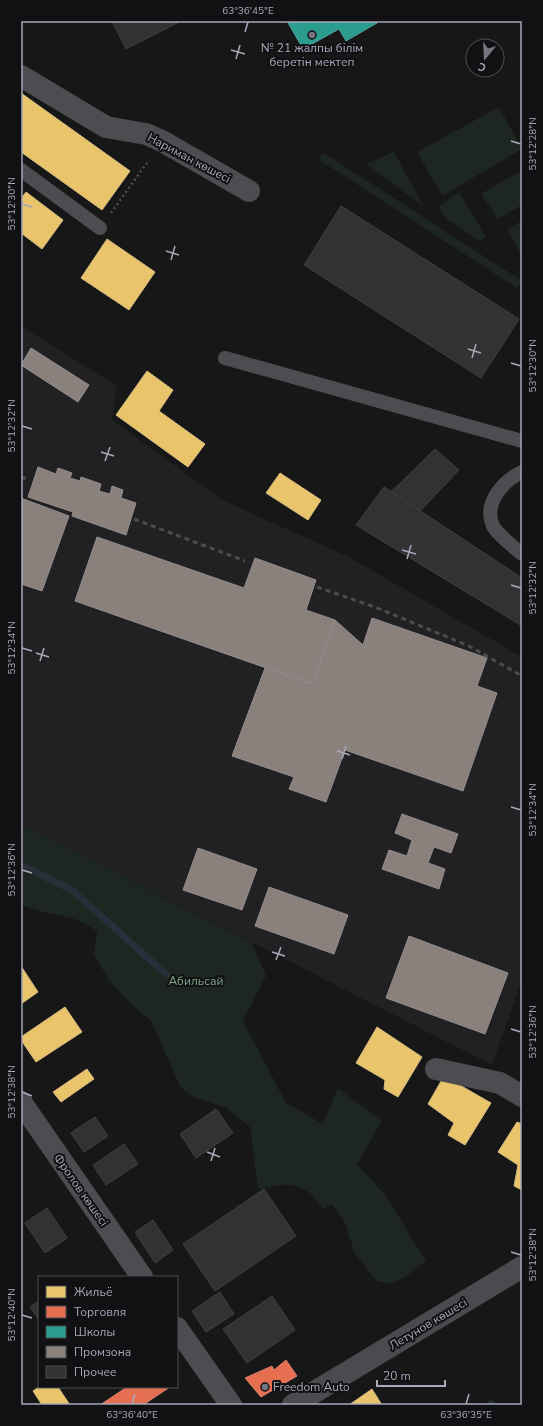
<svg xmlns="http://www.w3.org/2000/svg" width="543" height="1426" viewBox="0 0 543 1426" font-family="'Nunito Sans',sans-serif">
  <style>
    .built { fill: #212123 }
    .green { fill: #1e2621 }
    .homes { fill: #e9c46a; stroke: #d5bc82 }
    .shops { fill: #e76f51; stroke: #d48070 }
    .schools { fill: #2a9d8f; stroke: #50a09c }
    .industry { fill: #8a817c; stroke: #938d8e }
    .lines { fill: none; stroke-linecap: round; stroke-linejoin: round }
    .stream { stroke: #292f3a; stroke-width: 7 }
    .building { fill: #323233; stroke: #403f43 }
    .path { stroke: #4d4d53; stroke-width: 2.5; stroke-dasharray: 2 3; stroke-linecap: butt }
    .lane { stroke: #4d4c51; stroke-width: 14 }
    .street { stroke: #4d4c51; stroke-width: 22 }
    .secondary { stroke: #4a4a4f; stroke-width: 22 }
    .rail { stroke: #4c4c50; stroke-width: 3; stroke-dasharray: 5 4; stroke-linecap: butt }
    .ticks { fill: none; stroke: #a7a8b9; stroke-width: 1.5 }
    .poi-dot { fill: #757580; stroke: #111113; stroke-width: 1.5 }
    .labels { text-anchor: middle; stroke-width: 4; stroke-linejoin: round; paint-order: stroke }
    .poi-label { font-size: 12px; fill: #a7a8b9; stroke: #111113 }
    .street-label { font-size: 12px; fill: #a7a8b9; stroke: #111113 }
    .park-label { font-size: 12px; fill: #7da588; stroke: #111113 }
    .neatline { fill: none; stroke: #a7a8b9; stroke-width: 1.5 }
    .ticks-label { font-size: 10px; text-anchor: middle; fill: #a7a8b9 }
  </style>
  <rect width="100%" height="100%" fill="#171717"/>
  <path class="built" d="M21 326 117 386 112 420 224 501 347 556 522 657V980L492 1065 21 824Z"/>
  <g class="green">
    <path d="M499 107 522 149 442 196 417 152Z"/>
    <path d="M394 152 423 206 366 164Z"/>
    <path d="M324 153 522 281 517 288 318 159Z"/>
    <path d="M522 170V205L498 219 481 194Z"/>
    <path d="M459 192 486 237 479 241 446 218 438 207Z"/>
    <path d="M522 221V256L507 229Z"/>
    <path d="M21 824 251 942 266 976 243 1021 286 1103 323 1124 338 1088 382 1121 357 1164 386 1196 426 1261 405 1277 391 1284 377 1281 355 1254 344 1220 332 1205 323 1209C303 1181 291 1182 259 1189 254 1169 253 1148 250 1127L225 1107 195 1098 180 1087 152 1022 128 1001 109 980 94 955 97 932C76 912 45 917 21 904Z"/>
  </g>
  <g class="homes">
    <path d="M21 93 130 171 102 210 21 152Z"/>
    <path d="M26 192 63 220 42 249 21 233V199Z"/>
    <path d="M107 239 155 272 129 310 81 278Z"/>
    <path d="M147 371 173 390 159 411 205 444 188 467 116 415Z"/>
    <path d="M280 473 321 500 308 520 266 493Z"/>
    <path d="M21 966 38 992 21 1004Z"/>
    <path d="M65 1007 82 1032 36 1062 21 1040V1037Z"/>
    <path d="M377 1027 422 1057 398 1097 384 1089 385 1080 356 1063Z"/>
    <path d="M87 1069 94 1079 61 1102 53 1092Z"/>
    <path d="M444 1076 491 1103 465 1145 448 1135 454 1123 428 1104Z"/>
    <path d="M517 1122 522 1124V1190L514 1186 518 1165 498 1152Z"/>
    <path d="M39 1387H58L70 1405H42L33 1391Z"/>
    <path d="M372 1389 382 1405H349Z"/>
  </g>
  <g class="shops">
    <path d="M286 1360 297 1376 261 1397 245 1378 272 1366 274 1370Z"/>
    <path d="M127 1387H170L143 1405H100Z"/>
  </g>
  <path class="schools" d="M287 21H376L377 23 346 41 339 29 303 49Z"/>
  <g class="industry">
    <path d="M31 348 89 385 78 402 21 365Z"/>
    <path d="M38 467 56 474 58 468 72 473 70 478 80 481 81 477 101 484 99 491 110 494 112 486 123 490 121 498 136 503 126 535 72 516 73 512 28 497Z"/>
    <path d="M21 498 69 516 42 591 21 584Z"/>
    <path d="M97 537 244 588 255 558 316 580 306 610 335 620 312 684 75 601Z"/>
    <path d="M372 618 487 658 477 686 497 693 463 791 345 750 326 802 289 789 294 777 232 756 265 668 312 684 335 620 363 645Z"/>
    <path d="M402 814 458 834 451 853 434 847 428 863 445 869 439 889 382 869 389 850 407 856 412 840 395 833Z"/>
    <path d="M198 848 257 869 242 910 183 890Z"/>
    <path d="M269 887 348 915 334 954 255 926Z"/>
    <path d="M409 936 508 973 485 1034 386 998Z"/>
  </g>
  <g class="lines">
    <g class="stream">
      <path d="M21 865 72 890 167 975"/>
      <path d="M491 1404 492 1405"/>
    </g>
  </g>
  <g class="building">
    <path d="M112 21H179V22L126 49Z"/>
    <path d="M341 206 519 319 481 378 304 265Z"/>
    <path d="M435 449 459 470 420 511 391 492Z"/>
    <path d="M384 487 522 578V626L356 525Z"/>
    <path d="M216 1109 233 1133 196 1158 180 1134Z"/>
    <path d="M95 1117 108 1136 84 1152 71 1133Z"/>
    <path d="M124 1144 138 1164 106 1185 93 1165Z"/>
    <path d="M264 1189 296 1236 215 1291 183 1244Z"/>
    <path d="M47 1208 67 1238 45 1253 25 1223Z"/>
    <path d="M153 1220 173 1250 155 1263 135 1232Z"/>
    <path d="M220 1292 234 1314 206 1332 192 1311Z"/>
    <path d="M272 1296 295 1330 247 1363 223 1329Z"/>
    <path d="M39 1301V1320L30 1307Z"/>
  </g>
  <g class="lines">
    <path class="path" d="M111 213 149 160"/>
    <g class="lane">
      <path d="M21 170 100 228"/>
      <path d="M225 358 522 441"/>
      <path d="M522 472C503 481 483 503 493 526 497 534 515 548 522 554"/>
    </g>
    <g class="street">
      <path d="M21 76 106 127 146 134 162 141 249 191"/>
      <path d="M436 1069 500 1083 522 1096"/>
      <path d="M21 1102 142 1277"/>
      <path d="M177 1328 231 1405"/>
    </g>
    <path class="secondary" d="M293 1405 522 1267"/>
    <g class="rail">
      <path d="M21 477 29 480"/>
      <path d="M134 519 245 561"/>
      <path d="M317 587 375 607 469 646 522 676"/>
    </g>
  </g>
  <path class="ticks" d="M245 32 248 22M231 50 245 54M236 59 240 45M511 141 521 144M22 204 32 207M166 251 179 255M171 260 175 246M468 349 481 353M472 358 476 344M511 363 521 366M22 426 32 429M101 452 114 456M105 461 110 447M402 550 416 554M407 559 411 545M511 585 521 588M22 648 32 651M36 653 49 657M40 661 44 648M337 751 350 755M342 759 346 746M511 807 521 810M22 870 32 873M272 952 285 956M276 960 281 947M511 1029 521 1032M22 1092 32 1096M207 1152 220 1157M211 1161 215 1148M511 1252 521 1255M22 1315 32 1318M132 1404 135 1394M466 1404 469 1394"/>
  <g class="poi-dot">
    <circle cx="312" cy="35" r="4"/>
    <circle cx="265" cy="1387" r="4"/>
  </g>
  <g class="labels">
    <g class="poi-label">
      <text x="312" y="52">№ 21 жалпы білім<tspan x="312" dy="14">беретін мектеп</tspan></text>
      <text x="273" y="1391" text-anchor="start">Freedom Auto</text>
    </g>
    <g class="street-label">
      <text transform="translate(189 158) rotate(28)" y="4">Нариман көшесі</text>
      <text transform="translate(81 1190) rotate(55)" y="4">Фролов көшесі</text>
      <text transform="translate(428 1324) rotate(-31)" y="4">Летунов көшесі</text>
    </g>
    <g class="park-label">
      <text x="196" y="985">Абильсай</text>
    </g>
  </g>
  <rect width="543" height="1426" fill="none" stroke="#111113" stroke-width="44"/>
  <rect x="38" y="1276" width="140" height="112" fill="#111113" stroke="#4d4d55"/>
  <rect x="46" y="1286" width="20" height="12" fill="#e9c46a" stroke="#4d4d55"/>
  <text x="74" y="1296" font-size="12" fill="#a7a8b9">Жильё</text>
  <rect x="46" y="1306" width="20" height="12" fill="#e76f51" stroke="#4d4d55"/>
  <text x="74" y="1316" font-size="12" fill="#a7a8b9">Торговля</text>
  <rect x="46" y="1326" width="20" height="12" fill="#2a9d8f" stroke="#4d4d55"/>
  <text x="74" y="1336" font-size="12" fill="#a7a8b9">Школы</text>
  <rect x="46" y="1346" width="20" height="12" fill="#8a817c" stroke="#4d4d55"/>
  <text x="74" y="1356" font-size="12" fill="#a7a8b9">Промзона</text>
  <rect x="46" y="1366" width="20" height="12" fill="#323233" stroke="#4d4d55"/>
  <text x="74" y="1376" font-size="12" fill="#a7a8b9">Прочее</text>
  <g transform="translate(485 58) rotate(198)"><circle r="19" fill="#111113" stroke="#4d4d55"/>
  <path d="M0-3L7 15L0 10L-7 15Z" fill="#757580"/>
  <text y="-6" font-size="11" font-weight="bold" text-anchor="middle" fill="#a7a8b9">С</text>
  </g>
  <path d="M377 1380v6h68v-6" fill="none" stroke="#a7a8b9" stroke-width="2"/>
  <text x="383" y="1380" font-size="12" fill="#a7a8b9" stroke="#111113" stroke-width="3" paint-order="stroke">20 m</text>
  <rect x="22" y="22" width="499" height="1382" class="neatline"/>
  <g class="ticks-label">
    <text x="248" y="14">63°36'45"E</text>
    <text transform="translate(532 144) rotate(-90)" y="4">53°12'28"N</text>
    <text transform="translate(11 204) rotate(-90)" y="4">53°12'30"N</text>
    <text transform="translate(532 366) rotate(-90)" y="4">53°12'30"N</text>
    <text transform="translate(11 426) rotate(-90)" y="4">53°12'32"N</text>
    <text transform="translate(532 588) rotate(-90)" y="4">53°12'32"N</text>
    <text transform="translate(11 648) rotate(-90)" y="4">53°12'34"N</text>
    <text transform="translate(532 810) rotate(-90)" y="4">53°12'34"N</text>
    <text transform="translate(11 870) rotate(-90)" y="4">53°12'36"N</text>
    <text transform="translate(532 1032) rotate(-90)" y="4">53°12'36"N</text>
    <text transform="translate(11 1092) rotate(-90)" y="4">53°12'38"N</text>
    <text transform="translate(532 1255) rotate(-90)" y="4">53°12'38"N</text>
    <text transform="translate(11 1315) rotate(-90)" y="4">53°12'40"N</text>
    <text x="132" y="1418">63°36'40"E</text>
    <text x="466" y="1418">63°36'35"E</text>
  </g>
</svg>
